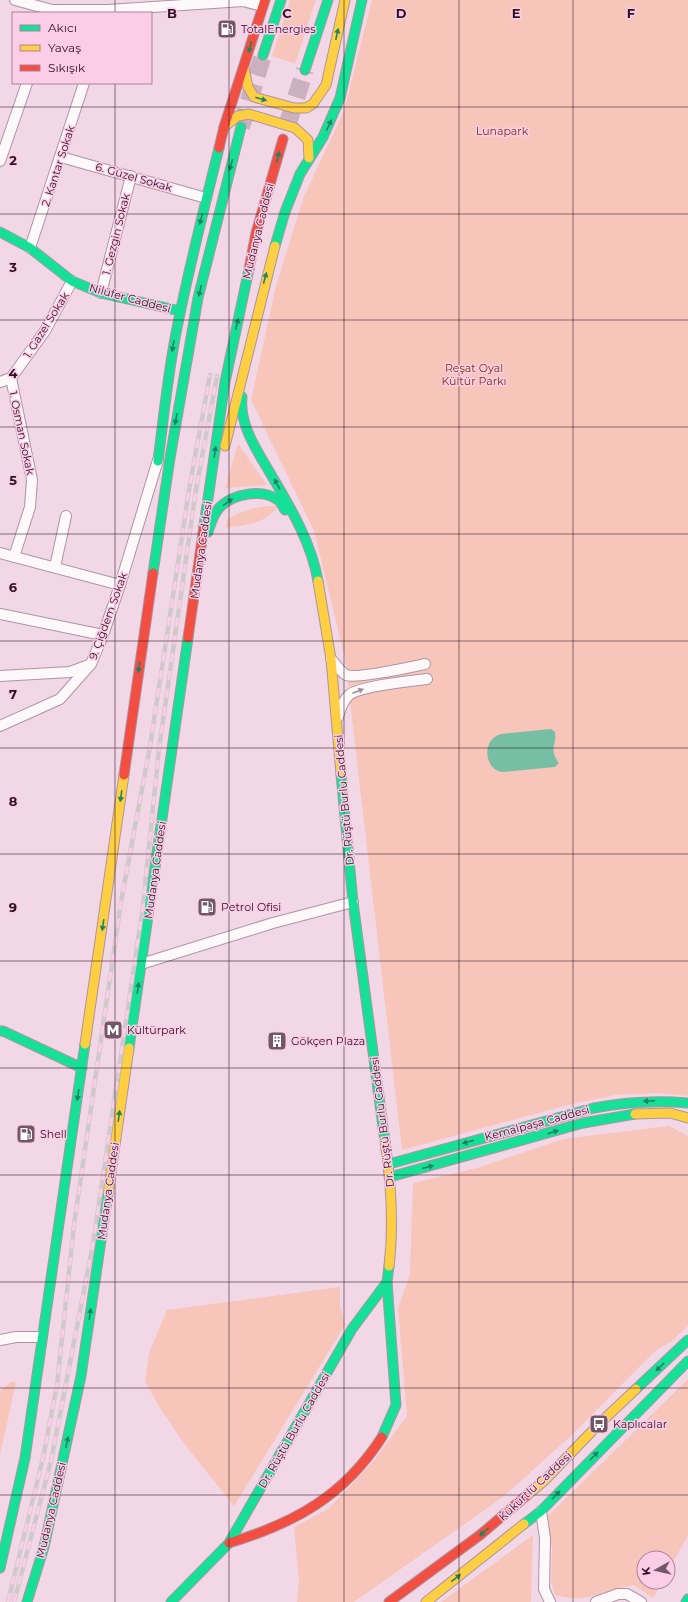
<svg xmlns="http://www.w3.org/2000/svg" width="688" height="1602" viewBox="0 0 688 1602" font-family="Montserrat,sans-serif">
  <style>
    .green { fill: #f8c5bb }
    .water { fill: #77bfa4 }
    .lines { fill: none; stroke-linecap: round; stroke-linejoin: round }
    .highway-tunnel { stroke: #cbb0bf; stroke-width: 18; stroke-dasharray: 18 9; stroke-linecap: butt }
    .street-casing { stroke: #ad94a2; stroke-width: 12 }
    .fast-casing { stroke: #ad94a2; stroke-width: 11 }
    .slow-casing { stroke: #ad94a2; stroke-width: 11 }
    .jam-casing { stroke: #ad94a2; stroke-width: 11 }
    .street { stroke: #fdf9fb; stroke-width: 10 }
    .fast { stroke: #16e098; stroke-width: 9 }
    .slow { stroke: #ffcf43; stroke-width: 9 }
    .jam { stroke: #f24e42; stroke-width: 9 }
    .rail-casing { stroke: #d0c9cc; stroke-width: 4.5 }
    .rail { stroke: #fccde7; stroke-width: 3; stroke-dasharray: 9; stroke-linecap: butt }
    .oneway { fill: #218363 }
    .oneway2 { fill: #a0919a }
    .grid { fill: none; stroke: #2e1223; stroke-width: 1; stroke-opacity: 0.55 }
    .labels { text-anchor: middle; stroke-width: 3; stroke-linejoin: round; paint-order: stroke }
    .poi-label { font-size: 11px; fill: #2e1223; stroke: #fccde7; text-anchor: start }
    .park-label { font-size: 11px; fill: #79320d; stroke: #fccde7 }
    .street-label { font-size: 11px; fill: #2e1223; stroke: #fccde7 }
    .grid-label { font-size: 13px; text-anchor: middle; font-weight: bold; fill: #2e1223; stroke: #fccde7; stroke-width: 3; stroke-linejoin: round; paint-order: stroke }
  </style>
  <rect width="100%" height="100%" fill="#f2d8e6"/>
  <g class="green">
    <path d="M290 0H316L295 64 272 56Z"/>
    <path d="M372 0H688V1096L661 1093 616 1095 576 1103 402 1150 345 658 314 531 251 400 276 286 304 196 344 111Z"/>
    <path d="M238 444 267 485 225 488Z"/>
    <path d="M279 506C262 525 250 524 226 528L227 519C244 510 260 505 279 506Z"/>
    <path d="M669 1126 688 1136V1326L672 1341 654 1352 573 1434 503 1497 354 1602H297L299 1581 294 1527 328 1509 372 1463 407 1416 398 1308 410 1274 413 1183 477 1168 563 1139Z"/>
    <path d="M340 1287V1305L345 1325 234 1506 186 1446 162 1411 145 1382 149 1353 167 1310Z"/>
    <path d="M688 1379V1535L668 1571V1558H644V1582H662L653 1598 634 1585C627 1587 619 1588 612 1590 587 1597 583 1602 555 1595L551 1582 552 1550 548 1516Z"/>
    <path d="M11 1382H16L0 1455V1391Z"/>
    <path d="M533 1535 531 1602H441Z"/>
  </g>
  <path class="water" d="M551 729 555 732C557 745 548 749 559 763L555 767 503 772C484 771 481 739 501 734Z"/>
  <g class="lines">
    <g class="highway-tunnel">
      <path d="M288 123 305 70"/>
      <path d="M241 127 263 55"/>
    </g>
    <g class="street-casing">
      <g id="street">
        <path d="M15 0 52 10H108L243 1 262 6"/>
        <path d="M61 157 206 198"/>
        <path d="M0 161 27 83"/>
        <path d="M30 248 84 83"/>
        <path d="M101 293 131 176"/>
        <path d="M11 378 32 480 30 507 14 557"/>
        <path d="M0 382 11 378 45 331 72 281"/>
        <path d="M0 553 120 585"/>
        <path d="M55 567 66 516"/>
        <path d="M0 614 103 635"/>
        <path d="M331 659C336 665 340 671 346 675 356 679 411 667 425 664"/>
        <path d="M0 676 70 672 89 665"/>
        <path d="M338 717C340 709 343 701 349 695 360 686 411 681 427 679"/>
        <path d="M0 726 60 699 91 664 103 635 120 585 158 460"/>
        <path d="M141 964 273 923 353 902"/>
        <path d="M0 1340 16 1337H42"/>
        <path d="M541 1511 545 1538 544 1589 550 1602"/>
        <path d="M596 1602 618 1594H627L641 1602"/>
      </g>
    </g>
    <g class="fast-casing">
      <g id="fast">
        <path d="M263 55 281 0"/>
        <path d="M305 70 328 0"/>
        <path d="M0 232 30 248 72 281 101 293 180 311"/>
        <path d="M275 246 285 212 300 174 323 137 340 98 362 0"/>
        <path d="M242 397C239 427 259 453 273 478 292 510 312 545 318 581"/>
        <path d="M158 461C163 422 167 383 174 344 186 278 203 213 219 148"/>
        <path d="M204 526 225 382 249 269"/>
        <path d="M208 532C211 523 213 514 220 507 233 494 262 488 278 500 281 502 283 507 285 510"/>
        <path d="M153 573 170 458 198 298 241 127"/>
        <path d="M341 774 353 902 385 1142"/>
        <path d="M0 1031H3L82 1068"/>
        <path d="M129 1048 188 638"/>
        <path d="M389 1164 594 1108C625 1102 656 1100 688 1103"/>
        <path d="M390 1177 583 1123 635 1114"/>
        <path d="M636 1389 688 1340"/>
        <path d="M382 1437 396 1405 387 1282"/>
        <path d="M524 1524 541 1511 688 1361"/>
        <path d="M0 1568 25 1458 85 1044"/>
        <path d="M27 1602 44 1547 81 1376 108 1193"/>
        <path d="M171 1602 229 1543 352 1329 387 1282 389 1266"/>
        <path d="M686 1602 688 1599"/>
      </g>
    </g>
    <g class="slow-casing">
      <g id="slow">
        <path d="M244 68 248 87 254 97 294 108H306L313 104 326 85 345 0"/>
        <path d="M224 127 238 116 249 114 295 128 308 140 309 158"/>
        <path d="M225 446 275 246"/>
        <path d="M318 581 331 659 341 774"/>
        <path d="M85 1044 124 775"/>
        <path d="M635 1114 670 1113 688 1118"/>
        <path d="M385 1142C391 1182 394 1225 389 1266"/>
        <path d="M108 1193 129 1048"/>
        <path d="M526 1496 545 1480 599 1424 636 1389"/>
        <path d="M426 1602 524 1524"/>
      </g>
    </g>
    <g class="jam-casing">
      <g id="jam">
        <path d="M219 148 224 127 265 0"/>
        <path d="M249 269 256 233 283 139"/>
        <path d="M188 638 204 526"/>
        <path d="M124 775 153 573"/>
        <path d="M229 1543C295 1523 344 1496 382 1437"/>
        <path d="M389 1602 480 1535 526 1496"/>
      </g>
    </g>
    <use href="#street" class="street"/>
    <use href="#fast" class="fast"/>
    <use href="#slow" class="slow"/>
    <use href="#jam" class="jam"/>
    <g class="rail-casing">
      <g id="rail">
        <path d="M8 1602 43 1458 57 1385 74 1225 121 902 150 746 190 484 210 375"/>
        <path d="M14 1602 51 1461 93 1244 143 906 159 749 196 489 217 376"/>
      </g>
    </g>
    <use href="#rail" class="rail"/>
  </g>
  <defs><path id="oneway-solid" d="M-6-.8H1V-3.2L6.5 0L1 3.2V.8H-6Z"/></defs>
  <g class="oneway">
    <use href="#oneway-solid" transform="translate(337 34) rotate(-78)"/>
    <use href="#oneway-solid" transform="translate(250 47) rotate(106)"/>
    <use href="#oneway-solid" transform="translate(261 99) rotate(16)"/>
    <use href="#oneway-solid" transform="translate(329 125) rotate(-66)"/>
    <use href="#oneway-solid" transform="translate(278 157) rotate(-74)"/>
    <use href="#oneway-solid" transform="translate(231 165) rotate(105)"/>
    <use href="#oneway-solid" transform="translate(201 219) rotate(104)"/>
    <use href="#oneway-solid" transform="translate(265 278) rotate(-75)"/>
    <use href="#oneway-solid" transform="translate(200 291) rotate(103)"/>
    <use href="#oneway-solid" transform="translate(237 324) rotate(-78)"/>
    <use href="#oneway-solid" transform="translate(173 346) rotate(100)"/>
    <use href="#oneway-solid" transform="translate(176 419) rotate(100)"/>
    <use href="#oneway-solid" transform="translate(215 452) rotate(-82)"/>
    <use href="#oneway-solid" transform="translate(277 484) rotate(-119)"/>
    <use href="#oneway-solid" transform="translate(228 502) rotate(-36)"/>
    <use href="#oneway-solid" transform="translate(139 667) rotate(98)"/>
    <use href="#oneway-solid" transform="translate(121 796) rotate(98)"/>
    <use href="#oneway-solid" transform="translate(103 925) rotate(98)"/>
    <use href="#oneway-solid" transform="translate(138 988) rotate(-82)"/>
    <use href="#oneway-solid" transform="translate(78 1095) rotate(99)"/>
    <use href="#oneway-solid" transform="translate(649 1101) rotate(178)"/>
    <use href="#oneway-solid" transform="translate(119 1116) rotate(-82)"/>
    <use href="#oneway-solid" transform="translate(553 1132) rotate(-16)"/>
    <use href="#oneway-solid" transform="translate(468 1142) rotate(164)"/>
    <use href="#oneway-solid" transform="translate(428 1167) rotate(-15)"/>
    <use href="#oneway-solid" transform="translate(90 1314) rotate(-82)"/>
    <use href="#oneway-solid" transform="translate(660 1367) rotate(136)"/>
    <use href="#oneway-solid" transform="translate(67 1442) rotate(-78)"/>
    <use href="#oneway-solid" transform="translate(594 1456) rotate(-46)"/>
    <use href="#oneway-solid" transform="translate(556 1495) rotate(-46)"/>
    <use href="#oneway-solid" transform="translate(484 1532) rotate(140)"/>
    <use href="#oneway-solid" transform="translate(456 1578) rotate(-38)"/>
  </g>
  <use class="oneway2" href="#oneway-solid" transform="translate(358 691) rotate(-21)"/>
  <path class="grid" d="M115 0V13M229 0V1602M344 0V1602M459 0V1602M573 0V1602M115 83V1602M0 107H688M0 214H688M0 320H688M0 427H688M0 534H688M0 641H688M0 748H688M0 854H688M0 961H688M0 1068H688M0 1175H688M0 1282H688M0 1388H688M0 1495H688"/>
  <defs>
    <g id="fuel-square" transform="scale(1)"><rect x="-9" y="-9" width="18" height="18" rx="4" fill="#735767" stroke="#fccde7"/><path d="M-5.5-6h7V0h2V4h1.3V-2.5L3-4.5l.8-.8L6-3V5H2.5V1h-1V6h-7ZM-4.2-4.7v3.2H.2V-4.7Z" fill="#fff"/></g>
    <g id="metro-square" transform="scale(1)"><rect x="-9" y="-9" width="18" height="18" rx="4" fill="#735767" stroke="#fccde7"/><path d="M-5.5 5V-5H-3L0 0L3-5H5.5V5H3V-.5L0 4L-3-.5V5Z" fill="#fff"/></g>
    <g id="building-square" transform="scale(1)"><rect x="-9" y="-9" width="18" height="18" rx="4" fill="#735767" stroke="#fccde7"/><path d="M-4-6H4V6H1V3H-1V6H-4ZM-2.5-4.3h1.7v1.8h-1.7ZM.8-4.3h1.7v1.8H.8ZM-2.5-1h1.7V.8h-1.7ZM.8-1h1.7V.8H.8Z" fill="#fff"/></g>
    <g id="bus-square" transform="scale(1)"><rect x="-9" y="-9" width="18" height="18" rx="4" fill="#735767" stroke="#fccde7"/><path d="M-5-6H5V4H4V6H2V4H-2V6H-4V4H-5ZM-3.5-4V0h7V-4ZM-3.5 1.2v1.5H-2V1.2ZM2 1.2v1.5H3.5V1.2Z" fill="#fff"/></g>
  </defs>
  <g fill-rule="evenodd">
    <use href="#fuel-square" x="227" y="29"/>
    <use href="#fuel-square" x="207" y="907"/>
    <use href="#metro-square" x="113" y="1030"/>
    <use href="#building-square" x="277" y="1041"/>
    <use href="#fuel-square" x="26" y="1134"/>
    <use href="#bus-square" x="599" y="1424"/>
  </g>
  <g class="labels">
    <g class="poi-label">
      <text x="241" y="33">TotalEnergies</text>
      <text x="221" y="911">Petrol Ofisi</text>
      <text x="127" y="1034">Kültürpark</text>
      <text x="291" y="1045">Gökçen Plaza</text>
      <text x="40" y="1138">Shell</text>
      <text x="613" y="1428">Kaplıcalar</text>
    </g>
    <g class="park-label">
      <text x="502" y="135">Lunapark</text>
      <text x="474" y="372">Reşat Oyal<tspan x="474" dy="13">Kültür Parkı</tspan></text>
    </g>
    <g class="street-label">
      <text transform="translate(58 166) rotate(-72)" y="4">2. Kantar Sokak</text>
      <text transform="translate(134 177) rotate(16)" y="4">6. Güzel Sokak</text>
      <text transform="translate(258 231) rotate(-76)" y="4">Mudanya Caddesi</text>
      <text transform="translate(116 234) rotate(-76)" y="4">1. Gezgin Sokak</text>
      <text transform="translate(130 298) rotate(15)" y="4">Nilüfer Caddesi</text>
      <text transform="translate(46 325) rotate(-58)" y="4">1. Gazel Sokak</text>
      <text transform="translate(22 433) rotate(78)" y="4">1. Osman Sokak</text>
      <text transform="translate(201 550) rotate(-82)" y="4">Mudanya Caddesi</text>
      <text transform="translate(108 616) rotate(-70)" y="4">9. Çiğdem Sokak</text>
      <text transform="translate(344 800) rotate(-95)" y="4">Dr. Rüştü Burlu Caddesi</text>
      <text transform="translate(155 870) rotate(-82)" y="4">Mudanya Caddesi</text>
      <text transform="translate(382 1122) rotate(-97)" y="4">Dr. Rüştü Burlu Caddesi</text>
      <text transform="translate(537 1123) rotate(-15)" y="4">Kemalpaşa Caddesi</text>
      <text transform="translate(108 1191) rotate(-82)" y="4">Mudanya Caddesi</text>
      <text transform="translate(294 1430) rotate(-60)" y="4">Dr. Rüştü Burlu Caddesi</text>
      <text transform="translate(535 1486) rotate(-43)" y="4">Kükürtlü Caddesi</text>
      <text transform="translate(51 1510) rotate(-77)" y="4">Mudanya Caddesi</text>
    </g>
  </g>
  <g class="grid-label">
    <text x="172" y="18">B</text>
    <text x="287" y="18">C</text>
    <text x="401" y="18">D</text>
    <text x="516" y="18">E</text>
    <text x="631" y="18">F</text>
    <text x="13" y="165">2</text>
    <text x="13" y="272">3</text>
    <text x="13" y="378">4</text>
    <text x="13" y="485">5</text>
    <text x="13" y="592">6</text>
    <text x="13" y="699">7</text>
    <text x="13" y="806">8</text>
    <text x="13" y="912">9</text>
  </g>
  <rect x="12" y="12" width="140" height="72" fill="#fccde7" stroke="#aa8299"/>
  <rect x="20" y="25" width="20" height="6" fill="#16e098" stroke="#aa8299"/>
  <text x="48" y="32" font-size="12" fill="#2e1223">Akıcı</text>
  <rect x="20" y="45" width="20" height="6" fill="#ffcf43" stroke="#aa8299"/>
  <text x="48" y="52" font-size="12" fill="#2e1223">Yavaş</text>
  <rect x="20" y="65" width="20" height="6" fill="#f24e42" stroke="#aa8299"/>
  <text x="48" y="72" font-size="12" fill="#2e1223">Sıkışık</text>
  <g transform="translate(656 1570) rotate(262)"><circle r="19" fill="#fccde7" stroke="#aa8299"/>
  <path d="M0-3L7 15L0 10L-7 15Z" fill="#735767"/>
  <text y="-6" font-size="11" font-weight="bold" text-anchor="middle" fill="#2e1223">K</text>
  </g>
</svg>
